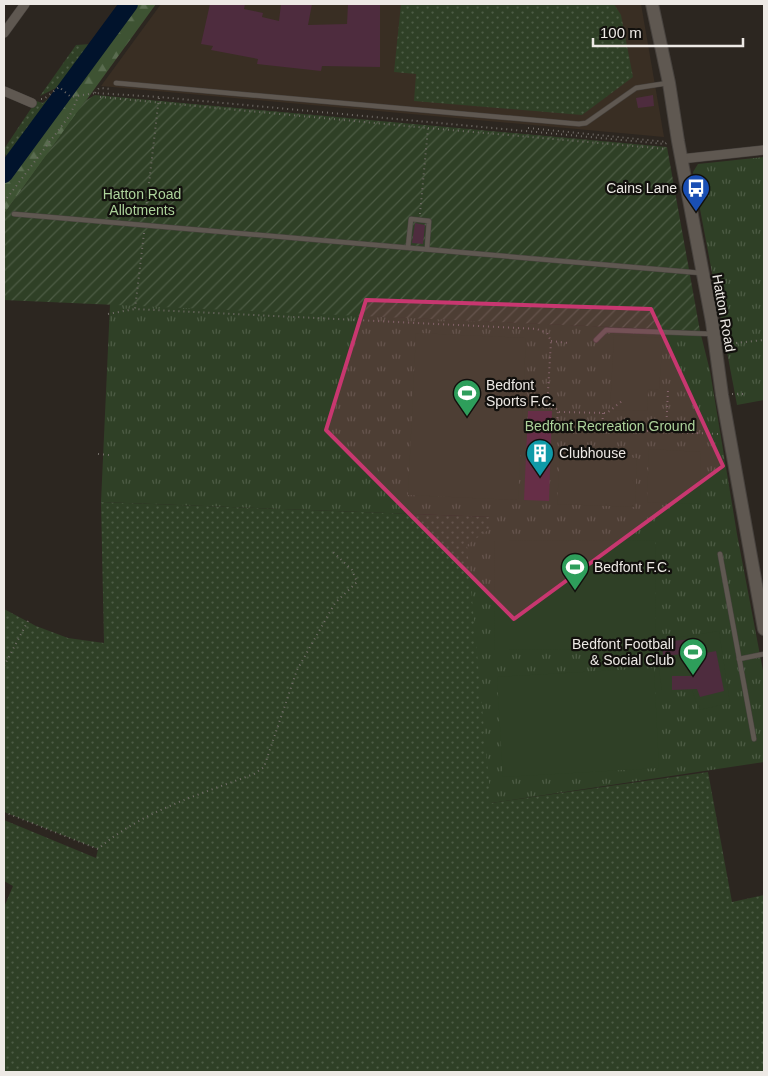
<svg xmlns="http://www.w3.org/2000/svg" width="768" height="1076" viewBox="0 0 768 1076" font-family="Arial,sans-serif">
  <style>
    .built { fill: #392e23 }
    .grass { fill: url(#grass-dots) }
    .forest { fill: url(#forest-firs) }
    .park { fill: url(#park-tufts) }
    .garden { fill: url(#garden-furrows) }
    .pitch { fill: #2f4026 }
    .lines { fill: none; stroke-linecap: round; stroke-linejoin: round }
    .river { stroke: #01132c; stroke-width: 18 }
    .building { fill: #4e2c3e }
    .lane-casing { stroke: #48433f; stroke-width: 5.5 }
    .street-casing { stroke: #48433f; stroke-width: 10 }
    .secondary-casing { stroke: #48433f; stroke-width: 14 }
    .path { stroke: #736e69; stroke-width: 2; stroke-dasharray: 1 4; stroke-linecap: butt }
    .lane { stroke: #5f5851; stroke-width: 4.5 }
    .street { stroke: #5f5851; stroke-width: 9 }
    .secondary { stroke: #5f5851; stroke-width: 12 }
    .marked { fill: #c83770; fill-opacity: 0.2; stroke: #c83770; stroke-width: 4; stroke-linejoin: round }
    .labels { text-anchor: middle; stroke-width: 4.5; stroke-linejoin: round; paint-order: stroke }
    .poi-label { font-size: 14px; fill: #ede9e5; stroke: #12100d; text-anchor: start }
    .park-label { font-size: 14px; fill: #add39b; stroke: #12100d }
    .street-label { font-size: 14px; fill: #ede9e5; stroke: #12100d }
  </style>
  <defs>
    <pattern id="grass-dots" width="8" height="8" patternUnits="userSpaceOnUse" patternTransform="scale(1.25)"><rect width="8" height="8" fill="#2f4026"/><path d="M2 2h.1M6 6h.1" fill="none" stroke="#4d5c45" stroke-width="1.8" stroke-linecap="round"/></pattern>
    <pattern id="forest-firs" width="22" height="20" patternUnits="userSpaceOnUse" patternTransform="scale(1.25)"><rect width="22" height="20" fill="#3e5333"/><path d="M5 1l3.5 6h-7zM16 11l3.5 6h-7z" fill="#5a6c50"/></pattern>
    <pattern id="park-tufts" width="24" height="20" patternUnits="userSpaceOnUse" patternTransform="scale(1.25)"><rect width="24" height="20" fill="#2f4026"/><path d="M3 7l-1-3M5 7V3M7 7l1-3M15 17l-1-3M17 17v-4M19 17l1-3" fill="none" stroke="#4d5c45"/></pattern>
    <pattern id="garden-furrows" width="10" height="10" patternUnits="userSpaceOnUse" patternTransform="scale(1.25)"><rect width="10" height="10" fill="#2f4026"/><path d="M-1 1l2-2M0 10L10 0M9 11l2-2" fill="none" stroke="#4d5c45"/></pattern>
  </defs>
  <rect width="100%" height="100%" fill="#2c2620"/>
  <path class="built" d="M161 4H641L664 137 101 86Z"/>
  <g class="grass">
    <path d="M401 4H614L621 15 633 77 582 115 414 101 416 74 394 72Z"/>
    <path d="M91 44 60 86 40 96 76 45Z"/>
    <path d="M58 90H59L9 158 4 153V149L36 101 43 103Z"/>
    <path d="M101 502 491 517V803L708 772 732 902 764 895V1072H4V907L13 886 4 881V820L96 858 98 849 4 812V609L36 626 68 638 104 643Z"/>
  </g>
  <path class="forest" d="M138 4H156L4 214V184Z"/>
  <g class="park">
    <path d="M764 157V400L737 405 693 172 698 164Z"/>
    <path d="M110 304 700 331 710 371 737 534 764 676V762L491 803 467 545 491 528V517L101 502Z"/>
  </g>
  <path class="garden" d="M95 95 667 147 700 331 4 300V214L85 101Z"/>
  <g class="pitch">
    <path d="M416 333 526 338 518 500 408 495Z"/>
    <path d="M614 335 663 338 659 389 648 390 647 411 610 410Z"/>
    <path d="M649 449 701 452 700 504 647 502Z"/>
    <path d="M560 455 637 458 635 507 557 504Z"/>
    <path d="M655 540 656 641 719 631 730 703 699 710 692 690H662L656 649 495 650 494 541Z"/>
    <path d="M654 668 659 768 503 777 497 677Z"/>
  </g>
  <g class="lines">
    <path class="river" d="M4 174 129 4"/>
  </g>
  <g class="building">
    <path d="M210 4H245L244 9 263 13 262 17 279 21 281 4H312L308 25 347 24 348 4H380V67L322 66 321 71 257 64 258 59 211 50 213 46 201 44Z"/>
    <path d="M653 95 654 106 638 108 636 98Z"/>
    <path d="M415 223 425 225 423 244 412 243Z"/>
    <path d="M528 411H552L549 501 524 500Z"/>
    <path d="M692 639 694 653 663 656 662 642Z"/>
    <path d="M716 651 724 691 700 697 697 689 672 690V676H693L690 656Z"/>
  </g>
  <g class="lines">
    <g class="lane-casing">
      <g id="lane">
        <path d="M116 83 579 124 586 123 636 88 668 83"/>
        <path d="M14 214 701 273"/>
        <path d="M408 247 411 219 429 221 427 248"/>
        <path d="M596 340 606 330 712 334"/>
        <path d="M720 554 754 739"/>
        <path d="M739 659 764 654"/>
      </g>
    </g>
    <g class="street-casing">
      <g id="street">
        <path d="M4 33 25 4"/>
        <path d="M4 91 32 103"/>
        <path d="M681 159 764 150"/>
      </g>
    </g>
    <g class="secondary-casing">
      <path id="secondary" d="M652 4 669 83 678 141 712 322 722 395 764 629"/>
    </g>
    <g class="path">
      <path d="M95 93 99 88 112 89"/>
      <path d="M100 97 428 128 420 214"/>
      <path d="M41 99H44L59 87 71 97 95 93 159 97 665 144 668 142"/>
      <path d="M428 128 667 149"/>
      <path d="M528 128 667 142"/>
      <path d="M4 202 70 115 78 97"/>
      <path d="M145 218 159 97"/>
      <path d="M144 233 135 309 537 329 547 333 551 341 547 408 558 409 557 427 718 434"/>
      <path d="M108 314 135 309"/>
      <path d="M551 341 568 343"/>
      <path d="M726 344 764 340"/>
      <path d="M732 394H747"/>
      <path d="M559 412 607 413 622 401"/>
      <path d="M602 429 603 413"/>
      <path d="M666 432 668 390"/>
      <path d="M98 454 109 455"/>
      <path d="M4 666 28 621"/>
      <path d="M4 812 98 849C142 811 201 794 254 774L264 767 297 670 335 603 357 582 352 570 331 550"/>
    </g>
    <use href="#lane" class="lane"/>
    <use href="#street" class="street"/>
    <use href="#secondary" class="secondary"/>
  </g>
  <path class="marked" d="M366 300 651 309 723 466 514 619 326 430Z"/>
  <defs>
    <g id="bus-pin" transform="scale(1.4375)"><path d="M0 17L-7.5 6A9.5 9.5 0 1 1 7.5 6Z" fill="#1a4fb4" stroke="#12100d"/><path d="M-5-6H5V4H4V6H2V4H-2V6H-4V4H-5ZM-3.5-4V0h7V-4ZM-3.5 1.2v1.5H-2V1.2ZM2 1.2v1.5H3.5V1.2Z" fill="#fff"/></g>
    <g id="stadium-pin" transform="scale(1.4375)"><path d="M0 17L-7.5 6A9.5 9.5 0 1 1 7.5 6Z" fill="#2e9e5b" stroke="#12100d"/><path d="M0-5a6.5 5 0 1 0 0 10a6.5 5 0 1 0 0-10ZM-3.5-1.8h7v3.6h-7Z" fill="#fff"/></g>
    <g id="building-pin" transform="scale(1.4375)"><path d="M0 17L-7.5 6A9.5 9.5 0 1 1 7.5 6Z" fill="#0f9aa8" stroke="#12100d"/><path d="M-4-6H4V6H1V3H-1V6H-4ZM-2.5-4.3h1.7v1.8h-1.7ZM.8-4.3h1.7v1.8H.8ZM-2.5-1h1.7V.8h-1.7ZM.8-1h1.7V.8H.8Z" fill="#fff"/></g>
  </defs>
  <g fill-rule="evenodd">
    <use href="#bus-pin" x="696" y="188"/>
    <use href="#stadium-pin" x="467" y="393"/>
    <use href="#building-pin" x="540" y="453"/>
    <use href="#stadium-pin" x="575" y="567"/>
    <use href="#stadium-pin" x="693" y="652"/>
  </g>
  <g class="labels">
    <g class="poi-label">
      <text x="677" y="193" text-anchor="end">Cains Lane</text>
      <text x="486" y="390">Bedfont<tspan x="486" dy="16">Sports F.C.</tspan></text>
      <text x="559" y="458">Clubhouse</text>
      <text x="594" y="572">Bedfont F.C.</text>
      <text x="674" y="649" text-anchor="end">Bedfont Football<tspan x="674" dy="16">&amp; Social Club</tspan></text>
    </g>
    <g class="park-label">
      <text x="142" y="199">Hatton Road<tspan x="142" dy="16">Allotments</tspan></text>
      <text x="610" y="431">Bedfont Recreation Ground</text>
    </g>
    <g class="street-label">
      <text transform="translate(724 313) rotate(80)" y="5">Hatton Road</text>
    </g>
  </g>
  <rect width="768" height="1076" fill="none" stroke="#ede9e5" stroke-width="10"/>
  <path d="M593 38v8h150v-8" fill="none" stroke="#ede9e5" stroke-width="2.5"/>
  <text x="600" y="38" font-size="15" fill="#ede9e5" stroke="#12100d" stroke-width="4" paint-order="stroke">100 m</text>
</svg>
